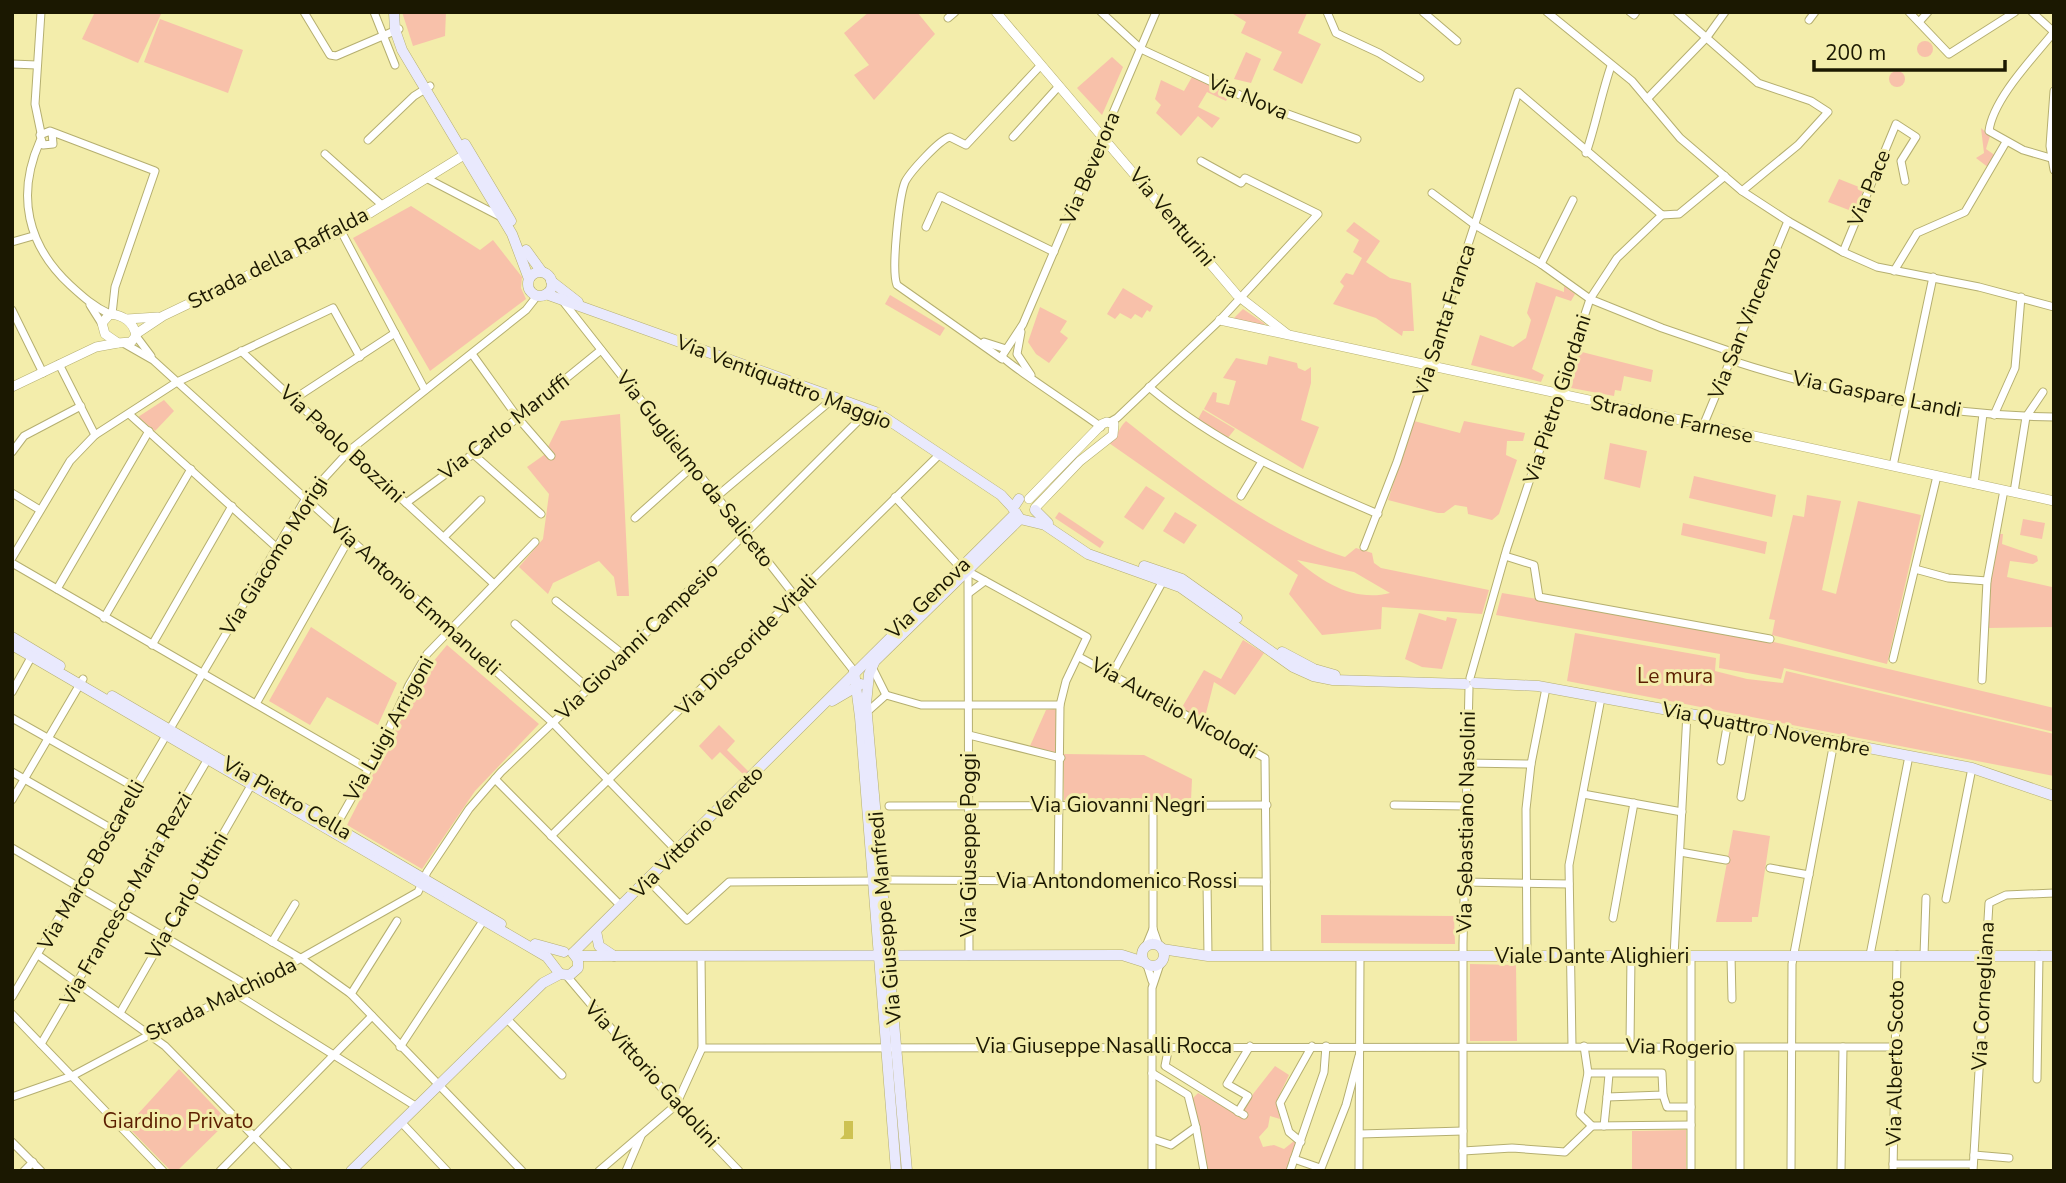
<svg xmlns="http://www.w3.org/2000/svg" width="2066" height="1183" viewBox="0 0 2066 1183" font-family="'Nunito Sans',sans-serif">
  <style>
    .green { fill: #f8c1aa; fill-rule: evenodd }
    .water { fill: #cdc252 }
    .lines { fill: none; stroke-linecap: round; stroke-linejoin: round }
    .minor-casing { stroke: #b5af70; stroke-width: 9 }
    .tertiary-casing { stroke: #b5af70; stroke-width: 10 }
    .secondary-casing { stroke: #b5af70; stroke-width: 11 }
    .minor { stroke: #fff; stroke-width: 7 }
    .tertiary { stroke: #fff; stroke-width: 9 }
    .secondary { stroke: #e9e9fd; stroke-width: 10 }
    .labels { text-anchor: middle; stroke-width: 6; stroke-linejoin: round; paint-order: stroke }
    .street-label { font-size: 21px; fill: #1b1801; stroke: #f3edab }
    .park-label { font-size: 21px; fill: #5b1e00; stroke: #f3edab }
  </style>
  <rect width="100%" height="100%" fill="#f3edab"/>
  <g class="green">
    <path d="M95 12H162L138 63 82 39Z"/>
    <path d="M402 12H446L445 36 413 46Z"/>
    <path d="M869 12H917L935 34 874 100 854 75 869 65 844 33Z"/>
    <path d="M1230 12 1307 13 1298 33 1321 44 1302 84 1273 70 1282 52 1241 33 1246 22Z"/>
    <path d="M160 19 243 50 228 93 144 62Z"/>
    <circle cx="1925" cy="49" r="8"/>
    <path d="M1246 52 1261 59 1251 83 1234 79Z"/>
    <path d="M1112 57 1123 67 1102 115 1077 88Z"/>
    <circle cx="1897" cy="79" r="8"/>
    <path d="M1192 77 1230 94 1226 101 1207 92 1198 107 1220 118 1212 128 1198 116 1181 136 1156 113 1161 105 1155 99 1161 80 1184 91Z"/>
    <path d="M1981 128 1990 136 1986 149 1996 156 1989 168 1976 158 1984 153Z"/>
    <path d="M1839 179 1864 189 1854 212 1828 202Z"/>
    <path d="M411 206 480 250 493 240 522 277 521 288 526 299 430 371 353 238Z"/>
    <path d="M1354 222 1380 241 1366 262 1390 278 1411 283 1414 331H1403L1402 336 1376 318 1333 304 1344 286 1340 282 1346 273 1353 275 1362 258 1353 252 1359 240 1346 231Z"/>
    <path d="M1536 282 1564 292V286L1575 294 1571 301 1556 296 1532 369 1544 375 1541 382 1471 365 1480 335 1513 347 1526 338 1531 320 1527 313Z"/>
    <path d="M1123 288 1153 306 1150 312 1147 310 1142 318 1135 314 1131 319 1120 313 1115 319 1107 314Z"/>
    <path d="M890 295 945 328 940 336 885 304Z"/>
    <path d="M1040 307 1067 321 1060 332 1068 338 1049 363 1036 354 1028 342Z"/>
    <path d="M1243 309 1265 324 1264 325 1233 319Z"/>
    <path d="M1578 351 1653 370 1651 382 1624 376 1621 391 1615 390 1614 396 1566 387Z"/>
    <path d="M1269 356 1297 363 1298 368 1305 371 1311 367V383L1301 420 1319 427 1303 469 1204 409 1213 392 1217 393 1216 402 1229 405 1236 381 1223 378 1236 358 1267 365Z"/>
    <path d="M164 400 174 411 155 431 138 417Z"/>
    <path d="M1203 410 1235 429 1227 439 1197 421Z"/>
    <path d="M620 414 629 596H617L614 577 599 561 553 583 548 594 519 567 543 539 549 494 527 467 544 455 561 421Z"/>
    <path d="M1126 421C1188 470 1270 535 1345 557L1356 548 1372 553 1374 563 1381 568 1489 590 1482 614 1382 607 1381 629 1322 635 1289 594 1298 575 1109 443C1119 436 1118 428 1126 421ZM1297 560 1354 572 1390 593C1355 602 1323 583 1297 560Z"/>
    <path d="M1414 421 1460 433 1464 421 1525 433 1523 441H1507L1506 455 1517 460 1499 514 1492 520 1468 514 1467 507 1455 505 1444 513H1438L1388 500Z"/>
    <path d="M1610 443 1647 451 1640 488 1604 479Z"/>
    <path d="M1694 476 1776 495 1772 517 1689 498Z"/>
    <path d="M1146 486 1165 498 1143 530 1124 517Z"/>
    <path d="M1807 495 1841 501 1822 590 1836 594 1858 501 1921 515 1887 664 1772 635 1775 620 1769 619 1793 515 1804 517Z"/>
    <path d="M1059 512 1104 542 1100 548 1055 518Z"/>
    <path d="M1175 512 1197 525 1184 544 1163 531Z"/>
    <path d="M2023 519 2045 523 2042 539 2020 535Z"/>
    <path d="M1683 523 1767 542 1765 554 1681 535Z"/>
    <path d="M1999 534H2003L2002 544 2037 556 2038 561 2033 564 2010 561 2007 577 2052 587 2054 578V627L1986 628 1989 581Z"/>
    <path d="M1502 593 1736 633 2054 708V732L1784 668 1781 679 1719 668 1720 654 1496 615Z"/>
    <path d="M1419 613 1446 621 1447 617 1457 619 1442 669 1422 667 1405 659Z"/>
    <path d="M311 627 397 683 378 725 327 697 310 725 269 701Z"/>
    <path d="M1575 633 1716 658 1715 671 1747 679 1783 683 1786 671 2054 734V776L1567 681Z"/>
    <path d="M1243 640 1264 653 1235 695 1214 682 1204 721 1181 709 1204 670 1221 679Z"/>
    <path d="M447 645 539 724 475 791 422 869 347 825 427 669Z"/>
    <path d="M1054 709 1059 712 1057 754 1030 746 1046 710Z"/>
    <path d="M719 725 735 741 727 750 749 772 745 776 720 752 712 760 699 746Z"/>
    <path d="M1063 754 1144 755 1192 779 1191 800H1064Z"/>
    <path d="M1733 830 1770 836 1758 917H1752V922H1716Z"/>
    <path d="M1321 915 1454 916 1455 944 1321 943Z"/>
    <path d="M1470 964 1516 965 1517 1041H1470Z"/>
    <path d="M1275 1066 1289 1075 1276 1102 1280 1119 1270 1116 1268 1127 1259 1137 1263 1147 1274 1145 1284 1149 1294 1141 1297 1143 1288 1171H1208L1192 1099 1198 1093 1241 1115 1239 1112Z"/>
    <path d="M179 1069 228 1121 177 1171H171L127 1126Z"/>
    <path d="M1686 1130V1171H1632V1131Z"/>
  </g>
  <path class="water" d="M844 1121H853V1139H840L844 1135Z"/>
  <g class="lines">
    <g class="minor-casing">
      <g id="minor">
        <path d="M41 12 35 104 41 133"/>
        <path d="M304 12 330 55 336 56 399 29"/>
        <path d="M374 12 395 65"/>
        <path d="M1101 12 1141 49 1255 102 1357 139"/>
        <path d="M1327 12 1336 33 1379 53 1420 78"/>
        <path d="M1423 12 1457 41"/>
        <path d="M1547 12 1632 81 1680 138 1742 191 1788 221 1843 252 1877 267 1979 287 2054 307"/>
        <path d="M1630 12 1634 15 1636 12"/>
        <path d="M1677 12 1758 83 1811 101 1828 112 1798 145 1742 191"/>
        <path d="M1909 12 1949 54 2015 12"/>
        <path d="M2032 12 2054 32"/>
        <path d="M948 18 955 12"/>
        <path d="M1809 20 1815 12"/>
        <path d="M1919 22 1928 12"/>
        <path d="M2054 32C2033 58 1993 99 1989 131L2023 150 2054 159"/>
        <path d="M12 64 37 65"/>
        <path d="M2054 91 2050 146 2054 170"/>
        <path d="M1647 99 1707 37 1725 12"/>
        <path d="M52 132 53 144 43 145 40 135 50 131 155 171 115 287 112 314"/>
        <path d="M1013 137 1059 86"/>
        <path d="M368 140 414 96 430 86"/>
        <path d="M40 141C16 195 27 245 70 285 82 296 94 307 110 314"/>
        <path d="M1586 153C1596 124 1601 95 1611 66"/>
        <path d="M325 154 382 205"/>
        <path d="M426 178 501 217"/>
        <path d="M1432 193 1475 225 1541 264 1590 299 1662 328 1732 352"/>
        <path d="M1662 215 1679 214 1725 176"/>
        <path d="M926 227 940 196 1054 252"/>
        <path d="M341 231 425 390"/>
        <path d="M12 242 33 236"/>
        <path d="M1843 252 1896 124 1916 137 1901 161 1905 181"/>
        <path d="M1541 264 1573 200"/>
        <path d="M1894 271 1917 233 1965 212 2006 142"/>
        <path d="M562 300 854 671"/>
        <path d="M90 305 102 324"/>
        <path d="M12 310 43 373"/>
        <path d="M1021 332 1017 354 1031 375"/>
        <path d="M136 336 151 356"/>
        <path d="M984 342 1006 349"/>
        <path d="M125 344 153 360 553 723 677 851"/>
        <path d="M241 351 494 584"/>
        <path d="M472 354 518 418 551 456"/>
        <path d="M1002 359 897 285C891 271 899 197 905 182 910 172 940 139 950 137L966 145 1041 65"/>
        <path d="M1730 360C1831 393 1947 416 2054 417"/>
        <path d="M59 364 95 435"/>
        <path d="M1149 387C1218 445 1296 479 1378 514"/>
        <path d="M294 399 395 333"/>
        <path d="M129 414 275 546"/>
        <path d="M1994 415 2015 368 2021 297"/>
        <path d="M1110 422 1117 418 1220 320 1318 214 1245 178 1241 183 1201 161"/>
        <path d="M1703 426 1788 221"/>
        <path d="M1101 427C1086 415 1004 362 1002 356L1023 324 1156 12"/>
        <path d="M12 452 24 436 81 406"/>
        <path d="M473 454 541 514"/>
        <path d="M1893 466 1933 277"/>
        <path d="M1974 484 1983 414"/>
        <path d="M2014 492 2026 417 2043 392"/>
        <path d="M12 493 40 510"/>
        <path d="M1241 496 1261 463"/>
        <path d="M716 497 835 397"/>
        <path d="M895 497 960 567 1087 637 1066 681 1060 705 1058 881"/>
        <path d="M406 503 473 454 601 350"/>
        <path d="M635 518 692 467"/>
        <path d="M444 537 481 500"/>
        <path d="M1364 547 1397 462 1518 92 1662 215"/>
        <path d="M1505 556 1534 565 1539 597 1770 639"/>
        <path d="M12 558 70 461 95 435 177 382 333 308 360 357"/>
        <path d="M12 563 368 769"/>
        <path d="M1915 569 1948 578 1987 581"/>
        <path d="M968 570 969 956"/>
        <path d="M57 589 149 431"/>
        <path d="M969 593 985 581"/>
        <path d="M556 601 624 655"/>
        <path d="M104 618 191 469"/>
        <path d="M515 624 589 689"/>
        <path d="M152 645 232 506"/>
        <path d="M1079 657 1265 758 1267 956"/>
        <path d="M1893 659 1937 476"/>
        <path d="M872 667 886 695"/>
        <path d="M1112 674 1165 577"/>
        <path d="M1470 678 1507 548 1590 299 1617 258 1662 215"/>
        <path d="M1982 680 1987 581 2004 490"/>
        <path d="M12 692 34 652"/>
        <path d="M886 695 921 705H1060"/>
        <path d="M257 702 349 539"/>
        <path d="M867 712 886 695"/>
        <path d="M12 718 136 788"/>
        <path d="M969 735 1061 758"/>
        <path d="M1721 761 1728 721"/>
        <path d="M1467 763 1531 764"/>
        <path d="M12 772 112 829"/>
        <path d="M495 779 621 906"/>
        <path d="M1583 794 1682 812"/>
        <path d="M1741 797 1753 726"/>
        <path d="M12 800 83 679"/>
        <path d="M1153 805V929L1159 946"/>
        <path d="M1394 805 1466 806"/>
        <path d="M889 806 1267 805"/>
        <path d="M333 831 379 750 409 685 427 654 535 542"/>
        <path d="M551 836 940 454"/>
        <path d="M12 848 250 987"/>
        <path d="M1680 852 1726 860"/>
        <path d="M1770 868 1809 875"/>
        <path d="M648 880 687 920 729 882 878 881"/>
        <path d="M891 880 1266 882"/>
        <path d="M1207 882 1208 956"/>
        <path d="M1465 882 1569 884"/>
        <path d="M189 894 302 959 351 994 522 1171"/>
        <path d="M1946 899 1972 768"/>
        <path d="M1613 918 1634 803"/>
        <path d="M272 942 295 904"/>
        <path d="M1146 946 1153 929"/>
        <path d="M38 955 165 1046 288 1171"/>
        <path d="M1870 955 1909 756"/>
        <path d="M1924 955 1926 898"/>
        <path d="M1527 956 1526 809 1531 764 1546 688"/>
        <path d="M1674 956 1687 713"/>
        <path d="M1691 956V1171"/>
        <path d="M1731 956 1732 999"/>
        <path d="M1147 965 1152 981"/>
        <path d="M566 975 676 1105 739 1171"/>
        <path d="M236 994 417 1107"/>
        <path d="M351 994 397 921"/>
        <path d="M12 997 306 498 350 450 526 310 537 296"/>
        <path d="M120 1013 253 782"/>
        <path d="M12 1014 163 1171"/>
        <path d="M507 1019 562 1075"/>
        <path d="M41 1044 209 757"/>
        <path d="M1630 1045 1631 956"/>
        <path d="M1169 1046 1165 1066 1244 1115"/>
        <path d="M1572 1046 1569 865 1601 698"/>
        <path d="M1584 1046 1588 1073 1580 1114 1592 1126"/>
        <path d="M400 1047 483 921"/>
        <path d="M702 1048 1897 1047"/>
        <path d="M1740 1049V1171"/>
        <path d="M1152 1073 1188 1095 1196 1127 1171 1145 1153 1139"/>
        <path d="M1588 1073H1662L1663 1095 1607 1097 1609 1074"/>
        <path d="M2037 1079 2039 955"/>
        <path d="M1663 1095 1667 1107H1691"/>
        <path d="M12 1097 72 1076 151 1034 250 987 418 892 427 872 469 809 501 772 624 655 869 410"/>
        <path d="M1238 1112 1248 1096 1227 1084 1250 1046"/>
        <path d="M401 1122 447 1171"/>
        <path d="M1604 1126 1607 1097"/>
        <path d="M1196 1127 1204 1171"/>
        <path d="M1360 1134 1463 1131"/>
        <path d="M12 1142 41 1171"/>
        <path d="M1301 1142 1289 1132 1280 1103 1312 1046"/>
        <path d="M1463 1151 1512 1148 1565 1152 1592 1126 1691 1125"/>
        <path d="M1974 1155 2009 1158"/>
        <path d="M1294 1159 1320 1168"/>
        <path d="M1893 1164H1973"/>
        <path d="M24 1171 33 1162"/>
        <path d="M220 1171 372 1016"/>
        <path d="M599 1171 676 1105 702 1048 701 956"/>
        <path d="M626 1171 641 1136"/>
        <path d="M1152 1171V988L1160 964"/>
        <path d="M1290 1171 1324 1072 1326 1046"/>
        <path d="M1320 1171 1346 1105 1359 1056"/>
        <path d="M1359 1171 1360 956"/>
        <path d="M1463 1171V944L1469 688"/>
        <path d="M1791 1171 1792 964 1834 742"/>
        <path d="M1841 1171 1843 1047"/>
        <path d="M1893 1171 1897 955"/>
        <path d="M1973 1171 1989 903 2006 895 2054 893"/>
      </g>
    </g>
    <g class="tertiary-casing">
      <g id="tertiary">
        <path d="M996 12 1237 295 1287 334"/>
        <path d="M110 314C123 315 134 322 136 336L131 342 118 343 105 334 102 323Z"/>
        <path d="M127 319 158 317"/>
        <path d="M1220 320 2054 501"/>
        <path d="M136 334 163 316 341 231 464 155"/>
        <path d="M12 387 96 347 118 343"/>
        <path d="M1029 499 1102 424 1107 422 1114 424 1113 435 1080 461 1035 508"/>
      </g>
    </g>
    <g class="secondary-casing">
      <g id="secondary">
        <path d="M394 12 395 30 402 50 512 234 529 279"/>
        <path d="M465 144 511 221"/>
        <path d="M526 250 542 272"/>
        <circle cx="540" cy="284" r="12"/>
        <path d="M551 281 578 302"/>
        <path d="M546 294 878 413 1001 495 1013 508"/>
        <path d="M1019 499 1013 508 1020 519 1045 525 1088 554 1180 587 1293 667 1313 676 1333 680 1465 684"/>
        <path d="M1035 510 1048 523"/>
        <path d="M1144 566 1182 579 1237 618"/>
        <path d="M12 637 60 666"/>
        <path d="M12 645 547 957 560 974"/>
        <path d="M1282 652 1314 669 1335 675"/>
        <path d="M854 671 860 717 896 1171"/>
        <path d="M1475 683 1538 686 1728 721 1972 768 2054 796"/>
        <path d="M112 696 501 924"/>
        <path d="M832 701 861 684"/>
        <path d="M596 931 599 946 614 956"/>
        <circle cx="1153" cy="955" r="11"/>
        <path d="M535 944 564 952"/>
        <path d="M1162 949 1208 956H2054"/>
        <path d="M573 953 1015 514"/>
        <path d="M576 956 1122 955 1144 962"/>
        <path d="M560 974 570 975 578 968V960L573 953"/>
        <path d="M351 1171 543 983 560 974"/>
        <path d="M907 1171 866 704 869 674 875 661 1020 519"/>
      </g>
    </g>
    <use href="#minor" class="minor"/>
    <use href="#tertiary" class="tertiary"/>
    <use href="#secondary" class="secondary"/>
  </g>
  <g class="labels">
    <g class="street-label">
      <text transform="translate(1248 97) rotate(23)" y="7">Via Nova</text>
      <text transform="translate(1090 168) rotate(-67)" y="7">Via Beverora</text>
      <text transform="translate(1869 188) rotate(-68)" y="7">Via Pace</text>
      <text transform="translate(1172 217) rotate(50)" y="7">Via Venturini</text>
      <text transform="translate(278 258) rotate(-27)" y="7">Strada della Raffalda</text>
      <text transform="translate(1444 320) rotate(-72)" y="7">Via Santa Franca</text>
      <text transform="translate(1745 323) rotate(-68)" y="7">Via San Vincenzo</text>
      <text transform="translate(784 382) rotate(21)" y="7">Via Ventiquattro Maggio</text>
      <text transform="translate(1877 394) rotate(11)" y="7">Via Gaspare Landi</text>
      <text transform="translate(1557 399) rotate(-72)" y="7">Via Pietro Giordani</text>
      <text transform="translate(1672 419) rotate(12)" y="7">Stradone Farnese</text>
      <text transform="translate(504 427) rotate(-38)" y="7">Via Carlo Maruffi</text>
      <text transform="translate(342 444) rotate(43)" y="7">Via Paolo Bozzini</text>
      <text transform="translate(695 469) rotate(52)" y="7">Via Guglielmo da Saliceto</text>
      <text transform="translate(274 556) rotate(-58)" y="7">Via Giacomo Morigi</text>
      <text transform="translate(415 597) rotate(42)" y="7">Via Antonio Emmanueli</text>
      <text transform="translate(928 598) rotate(-44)" y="7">Via Genova</text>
      <text transform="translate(637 641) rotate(-44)" y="7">Via Giovanni Campesio</text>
      <text transform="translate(746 645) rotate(-45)" y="7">Via Dioscoride Vitali</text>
      <text transform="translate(1174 708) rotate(29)" y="7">Via Aurelio Nicolodi</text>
      <text transform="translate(389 729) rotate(-61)" y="7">Via Luigi Arrigoni</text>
      <text transform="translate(1766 729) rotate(11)" y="7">Via Quattro Novembre</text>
      <text transform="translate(287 798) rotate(30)" y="7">Via Pietro Cella</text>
      <text x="1118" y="812">Via Giovanni Negri</text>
      <text transform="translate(1466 822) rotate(-89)" y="7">Via Sebastiano Nasolini</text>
      <text transform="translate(697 832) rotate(-45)" y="7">Via Vittorio Veneto</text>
      <text transform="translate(969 845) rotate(-90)" y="7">Via Giuseppe Poggi</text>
      <text transform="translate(91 865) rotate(-60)" y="7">Via Marco Boscarelli</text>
      <text x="1117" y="888">Via Antondomenico Rossi</text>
      <text transform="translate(187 896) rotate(-60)" y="7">Via Carlo Uttini</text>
      <text transform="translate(126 899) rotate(-60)" y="7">Via Francesco Maria Rezzi</text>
      <text transform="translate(885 918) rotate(-95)" y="7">Via Giuseppe Manfredi</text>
      <text x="1592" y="963">Viale Dante Alighieri</text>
      <text transform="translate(1983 996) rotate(-87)" y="7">Via Cornegliana</text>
      <text transform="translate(221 999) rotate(-26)" y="7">Strada Malchioda</text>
      <text x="1104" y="1053">Via Giuseppe Nasalli Rocca</text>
      <text transform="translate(1680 1047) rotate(1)" y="7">Via Rogerio</text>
      <text transform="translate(1895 1063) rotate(-89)" y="7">Via Alberto Scoto</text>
      <text transform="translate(652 1074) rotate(48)" y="7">Via Vittorio Gadolini</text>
    </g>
    <g class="park-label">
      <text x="1675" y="683">Le mura</text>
      <text x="178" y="1128">Giardino Privato</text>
    </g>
  </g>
  <rect width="2066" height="1183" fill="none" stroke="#1b1801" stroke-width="28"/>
  <path d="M1814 60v10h191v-10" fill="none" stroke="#1b1801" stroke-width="3.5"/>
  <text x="1825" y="60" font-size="21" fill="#1b1801" stroke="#f3edab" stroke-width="5" paint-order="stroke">200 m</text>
</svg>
